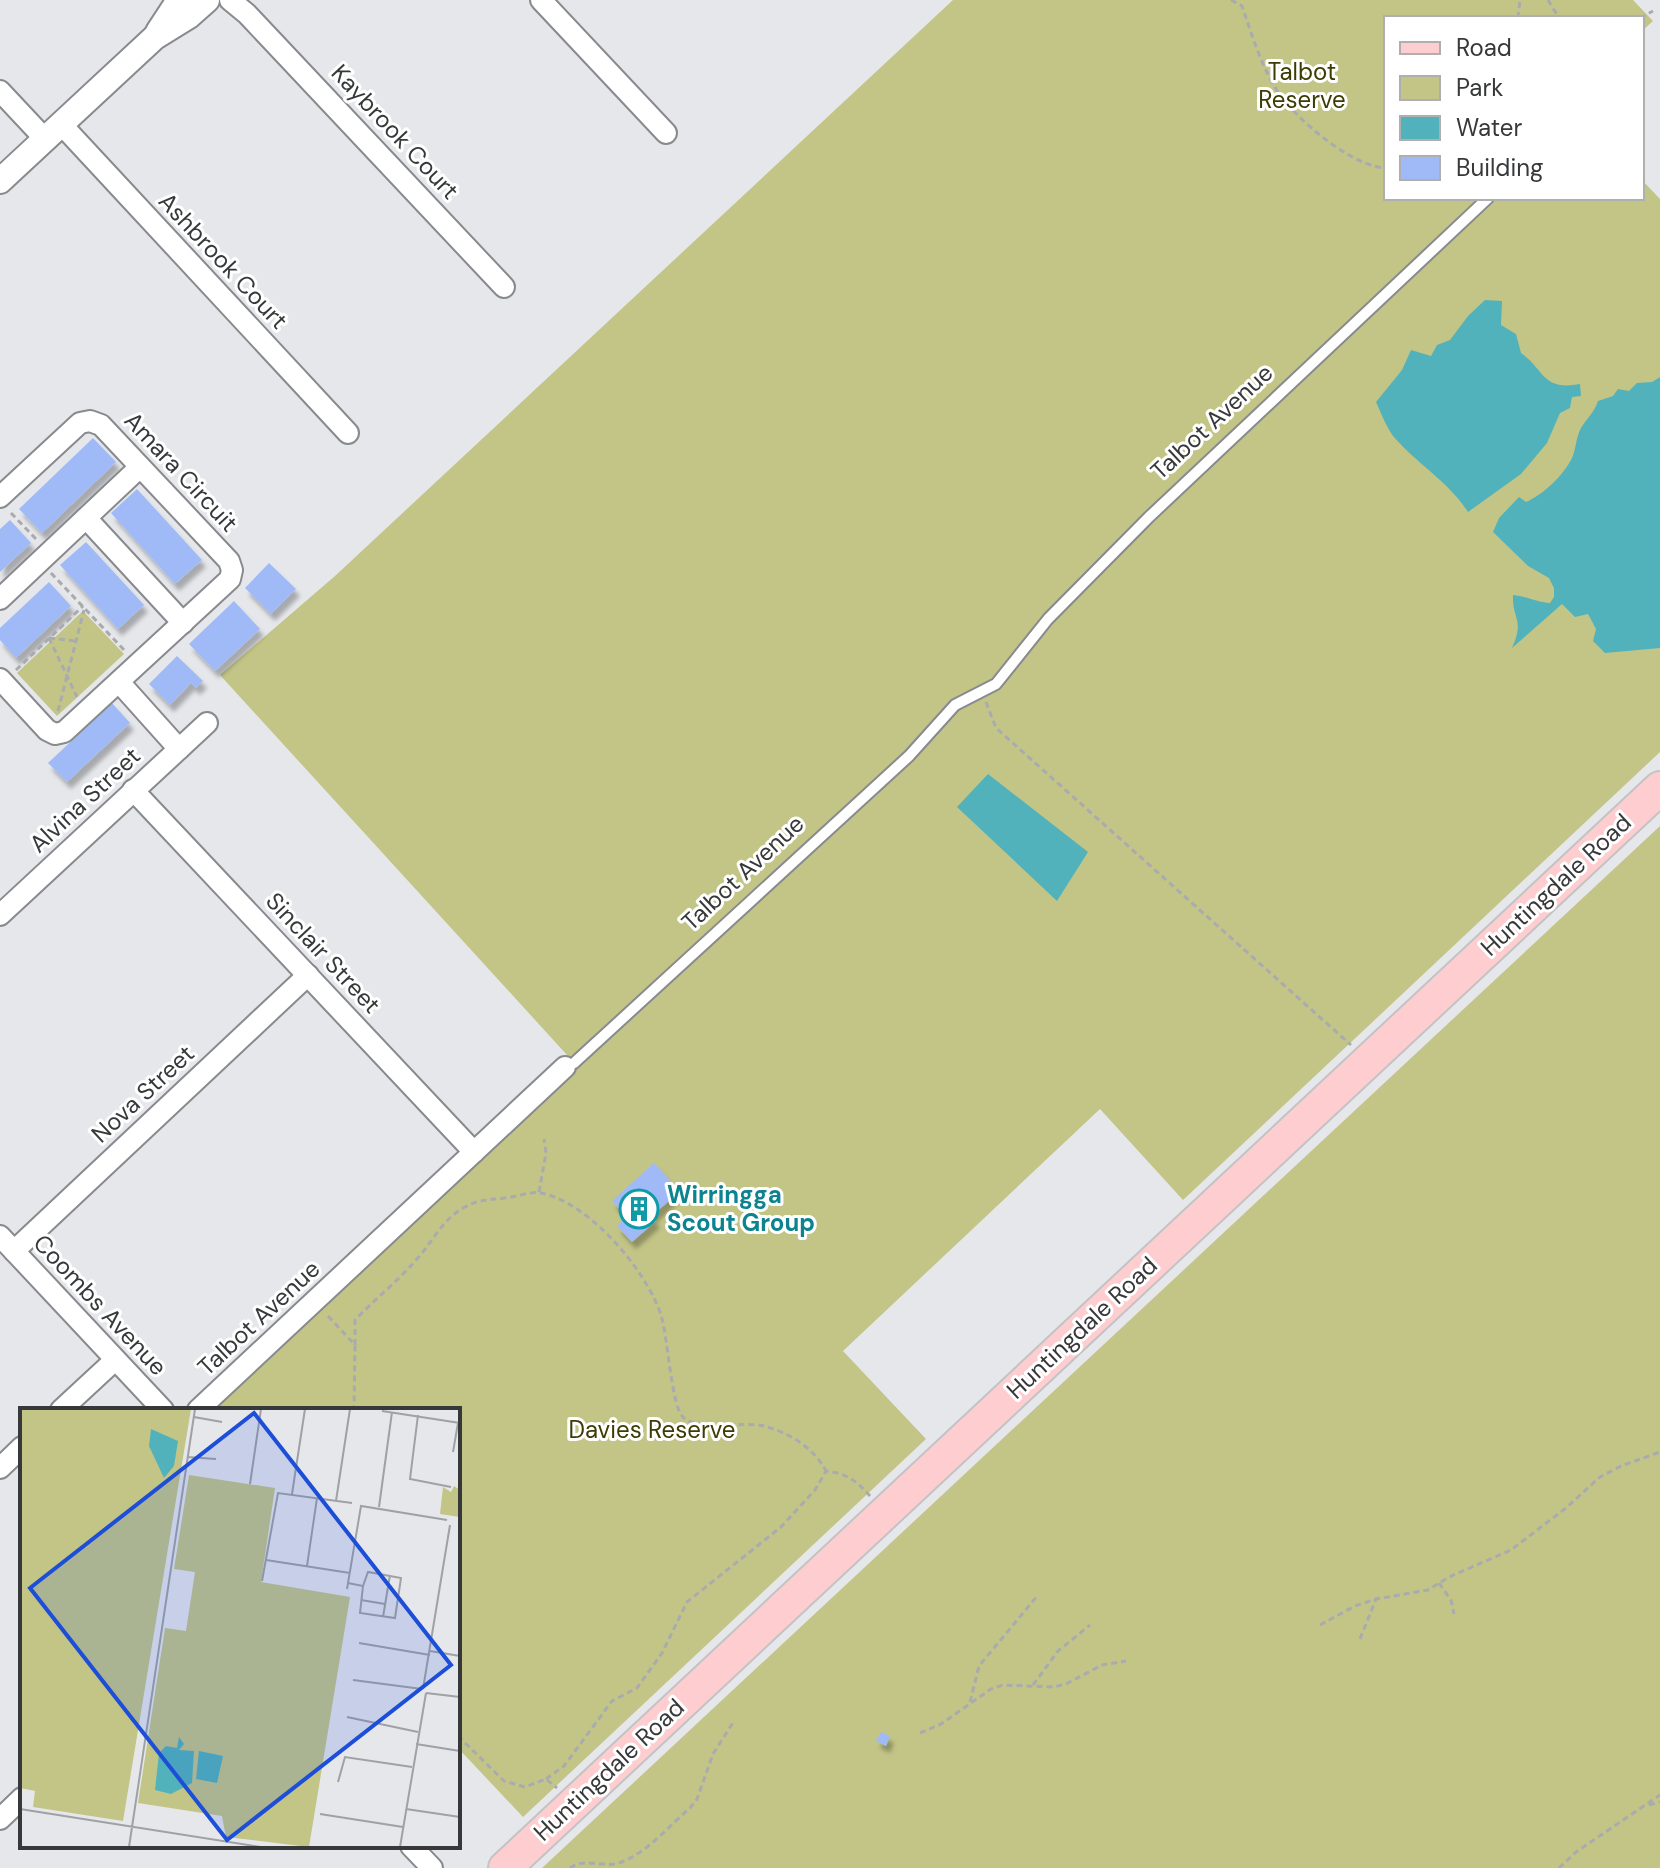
<svg xmlns="http://www.w3.org/2000/svg" width="1660" height="1868" viewBox="0 0 1660 1868" font-family="'DM Sans',sans-serif">
  <style>
    .green { fill: #c3c587 }
    .water { fill: #52b2bb }
    .building { fill: #9fbaf6; filter: url(#shadow) }
    .lines { fill: none; stroke-linecap: round; stroke-linejoin: round }
    .service-casing { stroke: #888a8e; stroke-width: 14 }
    .minor-casing { stroke: #888a8e; stroke-width: 24 }
    .tertiary-casing { stroke: #888a8e; stroke-width: 28 }
    .primary-casing { stroke: #c3c3c4; stroke-width: 36 }
    .path { stroke: #a9abae; stroke-width: 3; stroke-dasharray: 6 4; stroke-linecap: butt }
    .service { stroke: #fff; stroke-width: 10 }
    .minor { stroke: #fff; stroke-width: 20 }
    .tertiary { stroke: #fff; stroke-width: 24 }
    .primary { stroke: #fdcdd0; stroke-width: 32 }
    .labels { text-anchor: middle; stroke-width: 6; stroke-linejoin: round; paint-order: stroke }
    .park-label { font-size: 24px; fill: #3c3c04; stroke: #fff }
    .street-label { font-size: 24px; fill: #373839; stroke: #fff }
    .culture-label { font-size: 24px; font-weight: bold; fill: #0d838f; stroke: #fff; text-anchor: start }
    .inset-road { fill: none; stroke: #9fa1a4; stroke-width: 2 }
    .view { fill: #1d4ed8; fill-opacity: 0.15; stroke: #1d4ed8; stroke-width: 4 }
    .inset-edge { fill: none; stroke: #373839; stroke-width: 4 }
  </style>
  <defs>
    <filter id="shadow"><feDropShadow dx="4" dy="7" stdDeviation="2" flood-color="#0004"/></filter>
  </defs>
  <rect width="100%" height="100%" fill="#e5e7eb"/>
  <g class="green">
    <path d="M953 0H1633L1653 21 1642 31V18H1386V198H1642V180L1660 199V752L1183 1200 1100 1109 843 1351 926 1439 523 1817 458 1748V1410H214L578 1067 220 675 335 576Z"/>
    <path d="M83 611 124 654 57 716 17 673Z"/>
    <path d="M1660 826V1868H542Z"/>
  </g>
  <g class="water">
    <path d="M1485 300 1502 301 1501 325 1516 334 1521 353C1545 370 1542 391 1580 384L1581 396 1572 397 1570 408 1560 413 1547 443 1521 474 1468 512C1449 482 1416 463 1393 436 1386 426 1381 413 1376 402L1402 370 1411 350 1431 356 1437 345 1450 340 1468 316Z"/>
    <path d="M1660 377V648L1605 653 1593 641 1596 629 1588 614 1575 617 1562 604 1512 648C1525 619 1512 620 1513 595 1526 596 1536 602 1550 603L1554 597V588L1549 578 1528 566 1493 532 1499 518 1519 497 1526 502C1544 494 1563 476 1572 458 1576 449 1576 437 1581 428 1587 418 1594 413 1598 401L1613 396 1618 389 1629 391 1637 383 1652 382Z"/>
    <path d="M988 774 1088 852 1057 901 957 807Z"/>
  </g>
  <g class="building">
    <path d="M93 438 116 462 42 533 19 509Z"/>
    <path d="M137 489 202 560 175 584 111 513Z"/>
    <path d="M10 520 31 543 0 572V529Z"/>
    <path d="M86 542 144 605 118 629 60 565Z"/>
    <path d="M269 563 296 589 271 614 245 588Z"/>
    <path d="M49 582 71 606 16 658 0 640V628Z"/>
    <path d="M234 601 260 629 215 671 189 644Z"/>
    <path d="M177 656 203 681 196 688 191 683 170 705 149 684Z"/>
    <path d="M112 703 130 723 67 782 48 763Z"/>
    <path d="M654 1163 680 1191 652 1216 656 1221 632 1242 617 1226 626 1217 612 1201Z"/>
    <path d="M881 1732 890 1736 886 1746 876 1741Z"/>
  </g>
  <g class="lines">
    <g class="service-casing">
      <path id="service" d="M574 1063 909 756 955 705 996 684 1048 619 1149 517 1488 198"/>
    </g>
    <g class="minor-casing">
      <g id="minor">
        <path d="M230 0 247 14 504 287"/>
        <path d="M541 0 666 133"/>
        <path d="M0 91 45 139"/>
        <path d="M61 124 348 433"/>
        <path d="M0 497 80 423 90 421 101 425 229 561 232 570 230 579 64 732 55 734 47 730 0 679"/>
        <path d="M86 518 183 623"/>
        <path d="M0 599 140 467"/>
        <path d="M119 682 179 749"/>
        <path d="M133 790 474 1152"/>
        <path d="M0 915 207 723"/>
        <path d="M0 1236 163 1410"/>
        <path d="M14 1251 308 975"/>
        <path d="M61 1410 115 1360"/>
        <path d="M198 1410 565 1067"/>
        <path d="M0 1468 22 1447"/>
        <path d="M0 1819 22 1798"/>
        <path d="M411 1846 432 1868"/>
      </g>
    </g>
    <g class="tertiary-casing">
      <g id="tertiary">
        <path d="M158 32 179 0"/>
        <path d="M0 181 155 37 189 16 207 0"/>
      </g>
    </g>
    <g class="primary-casing">
      <path id="primary" d="M505 1868 1660 788"/>
    </g>
    <g class="path">
      <path d="M1231 0 1242 6C1252 35 1261 66 1278 92 1296 119 1352 167 1386 168"/>
      <path d="M1548 0 1559 18"/>
      <path d="M1518 18 1520 0"/>
      <path d="M1640 18 1653 11"/>
      <path d="M11 513 36 539"/>
      <path d="M51 573 126 652"/>
      <path d="M49 638 77 697"/>
      <path d="M49 638 76 641"/>
      <path d="M16 670 83 606"/>
      <path d="M986 702 996 728 1351 1045"/>
      <path d="M58 711 84 610"/>
      <path d="M539 1192 546 1153 544 1139"/>
      <path d="M328 1316 355 1345 354 1410"/>
      <path d="M355 1345V1320C375 1299 398 1281 416 1260 433 1242 442 1219 465 1207 479 1199 491 1200 505 1198 517 1197 530 1191 541 1193 590 1203 646 1270 661 1315 668 1338 671 1402 682 1416 695 1432 744 1421 764 1426 790 1433 814 1448 826 1471"/>
      <path d="M1439 1583 1451 1600 1454 1614"/>
      <path d="M1320 1625 1355 1606 1376 1599 1428 1590 1449 1577 1511 1550 1566 1508 1600 1477 1621 1466 1660 1452"/>
      <path d="M1360 1639 1376 1599"/>
      <path d="M1033 1685 1058 1651 1090 1625"/>
      <path d="M970 1702 979 1666 1038 1595"/>
      <path d="M920 1733 941 1724 991 1689 1003 1685 1053 1687 1066 1684 1102 1665 1126 1661"/>
      <path d="M458 1736 504 1781 525 1787 546 1779 557 1788"/>
      <path d="M546 1779 564 1766 612 1701 637 1688 662 1653 687 1602 781 1527 815 1490 826 1471C846 1473 857 1481 870 1496"/>
      <path d="M1649 1805 1660 1802"/>
      <path d="M570 1868C586 1857 602 1868 619 1863 646 1854 669 1826 690 1808L697 1799 713 1754 734 1721"/>
      <path d="M1559 1868 1576 1852 1660 1795"/>
    </g>
    <use href="#service" class="service"/>
    <use href="#minor" class="minor"/>
    <use href="#tertiary" class="tertiary"/>
    <use href="#primary" class="primary"/>
  </g>
  <defs>
    <g id="building-ring" transform="scale(2)"><circle r="9.5" fill="#fff" stroke="#0f9aa8" stroke-width="1.5"/><path d="M-4-6H4V6H1V3H-1V6H-4ZM-2.5-4.3h1.7v1.8h-1.7ZM.8-4.3h1.7v1.8H.8ZM-2.5-1h1.7V.8h-1.7ZM.8-1h1.7V.8H.8Z" fill="#0f9aa8"/></g>
  </defs>
  <g fill-rule="evenodd">
    <use href="#building-ring" x="639" y="1209"/>
  </g>
  <g class="labels">
    <g class="park-label">
      <text x="1302" y="80">Talbot<tspan x="1302" dy="28">Reserve</tspan></text>
      <text x="652" y="1438">Davies Reserve</text>
    </g>
    <g class="street-label">
      <text transform="translate(395 132) rotate(47)" y="8">Kaybrook Court</text>
      <text transform="translate(223 261) rotate(47)" y="8">Ashbrook Court</text>
      <text transform="translate(1212 422) rotate(-43)" y="8">Talbot Avenue</text>
      <text transform="translate(181 472) rotate(47)" y="8">Amara Circuit</text>
      <text transform="translate(85 800) rotate(-43)" y="8">Alvina Street</text>
      <text transform="translate(743 873) rotate(-43)" y="8">Talbot Avenue</text>
      <text transform="translate(1556 885) rotate(-43)" y="8">Huntingdale Road</text>
      <text transform="translate(323 953) rotate(47)" y="8">Sinclair Street</text>
      <text transform="translate(143 1094) rotate(-43)" y="8">Nova Street</text>
      <text transform="translate(100 1305) rotate(47)" y="8">Coombs Avenue</text>
      <text transform="translate(259 1318) rotate(-43)" y="8">Talbot Avenue</text>
      <text transform="translate(1082 1328) rotate(-43)" y="8">Huntingdale Road</text>
      <text transform="translate(609 1770) rotate(-43)" y="8">Huntingdale Road</text>
    </g>
    <g class="culture-label">
      <text x="667" y="1203">Wirringga<tspan x="667" dy="28">Scout Group</tspan></text>
    </g>
  </g>
  <g transform="translate(20 1408)">
    <rect width="440" height="440" fill="#e5e7eb"/>
    <path d="M0 1H171L103 413 13 399 15 383 0 380ZM169 67 255 80 241 174 330 189 289 439 206 429 202 408 118 395 145 220 166 223 175 164 154 161ZM434 78 440 82V109L420 106 423 79 431 84Z" fill="#c3c587"/>
    <path d="M131 21 158 33 154 58 144 70 129 38ZM159 329 164 336 159 342 174 343 172 375 151 386 135 382 139 345 146 338 157 340ZM179 343 203 348 197 375 176 371Z" fill="#52b2bb"/>
    <path class="inset-road" d="M362 3 440 15M398 7 390 71 431 79M174 9 202 14M433 44 438 15M167 49 196 51M230 76 241 1M272 86 285 1M316 93 330 1M359 99 372 4M246 152 330 165M287 158 297 90M242 173 258 85 332 95M328 175 343 178 340 205 375 210 381 170 348 164 343 178M327 181 341 98 427 112M341 192 365 196M363 209 370 167M339 235 410 247M410 243 440 248M333 272 402 281M403 281 430 117M406 285 440 289M327 309 398 324M396 336 440 343M318 374 325 349 392 359M0 401 241 439M386 401 440 409M300 406 383 419M109 439 175 1M380 439 406 285"/>
    <path class="view" d="M234 5 431 257 207 432 10 180Z"/>
    <rect width="440" height="440" class="inset-edge"/>
  </g>
  <rect x="1384" y="16" width="260" height="184" fill="#ffffff" stroke="#afafb0" stroke-width="2"/>
  <rect x="1400" y="42" width="40" height="12" fill="#fdcdd0" stroke="#afafb0" stroke-width="2"/>
  <text x="1456" y="56" font-size="24" fill="#373839">Road</text>
  <rect x="1400" y="76" width="40" height="24" fill="#c3c587" stroke="#afafb0" stroke-width="2"/>
  <text x="1456" y="96" font-size="24" fill="#373839">Park</text>
  <rect x="1400" y="116" width="40" height="24" fill="#52b2bb" stroke="#afafb0" stroke-width="2"/>
  <text x="1456" y="136" font-size="24" fill="#373839">Water</text>
  <rect x="1400" y="156" width="40" height="24" fill="#9fbaf6" stroke="#afafb0" stroke-width="2"/>
  <text x="1456" y="176" font-size="24" fill="#373839">Building</text>
</svg>
